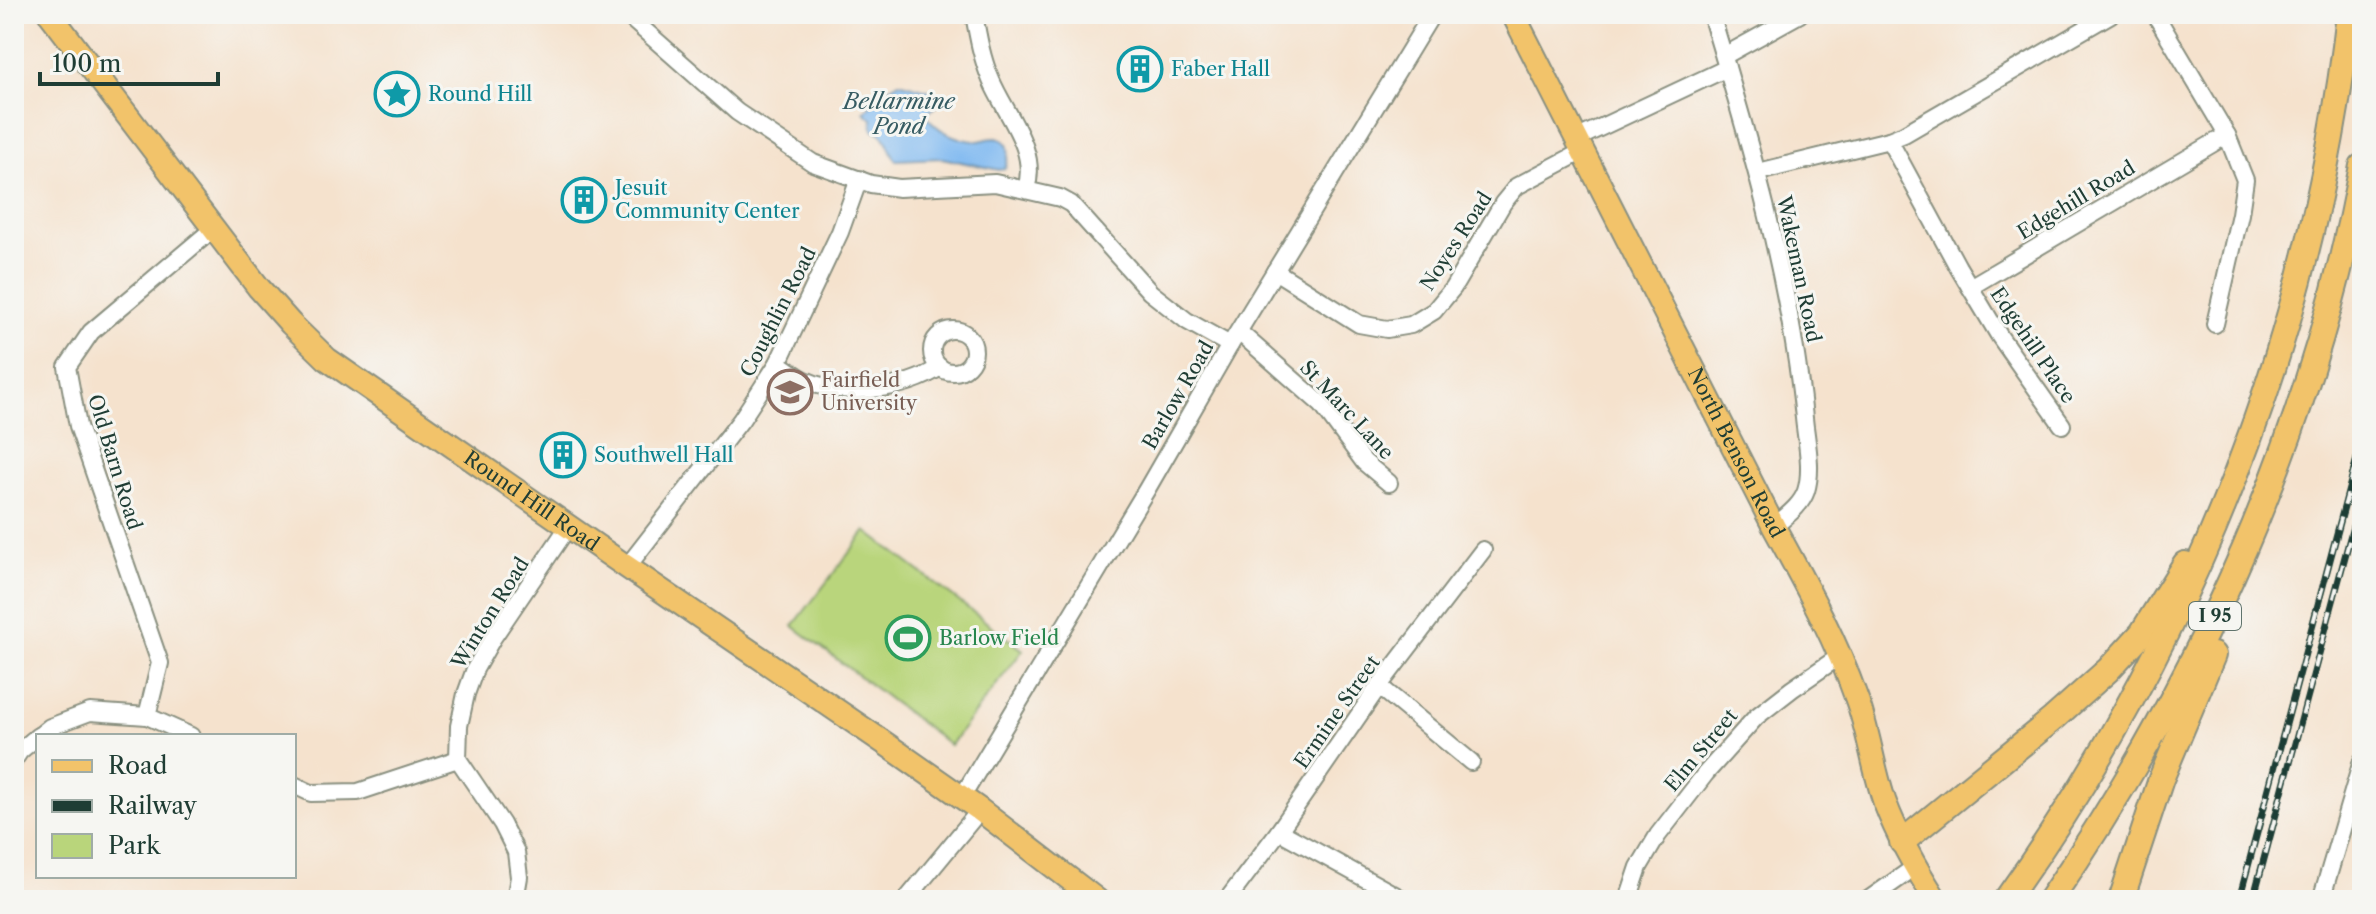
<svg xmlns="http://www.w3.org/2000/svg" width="2376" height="914" viewBox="0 0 2376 914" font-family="'Libre Caslon Text',serif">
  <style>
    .green { fill: #b9d57b; stroke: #6c8958; stroke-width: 2 }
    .water { fill: #80b9f1; stroke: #507b92; stroke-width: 2 }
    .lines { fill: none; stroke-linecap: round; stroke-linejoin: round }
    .minor-casing { stroke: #8a9080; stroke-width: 20 }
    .major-casing { stroke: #8a9080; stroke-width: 26 }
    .highway-casing { stroke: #8a9080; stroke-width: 28 }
    .minor { stroke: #fff; stroke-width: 16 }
    .major { stroke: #f2c36a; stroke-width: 22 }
    .highway { stroke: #f2c36a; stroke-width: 24 }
    .rail-casing { stroke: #1f3d34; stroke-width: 7 }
    .rail { stroke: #f6f6f2; stroke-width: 4; stroke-dasharray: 12; stroke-linecap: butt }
    .labels { text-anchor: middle; stroke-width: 6; stroke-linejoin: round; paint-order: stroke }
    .shield { fill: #f6f6f2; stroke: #60746d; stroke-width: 2 }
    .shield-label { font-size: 18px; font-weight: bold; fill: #1f3d34 }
    .culture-label { font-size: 20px; fill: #0d838f; stroke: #f6f6f2; text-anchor: start }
    .street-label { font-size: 20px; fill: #1f3d34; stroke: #f6f6f2 }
    .education-label { font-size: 20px; fill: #785e54; stroke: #f6f6f2; text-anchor: start }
    .leisure-label { font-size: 20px; fill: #27864d; stroke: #f6f6f2; text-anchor: start }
    .water-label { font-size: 22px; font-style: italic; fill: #375c63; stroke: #f6f6f2 }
  </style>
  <rect width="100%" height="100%" fill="#f6f6f2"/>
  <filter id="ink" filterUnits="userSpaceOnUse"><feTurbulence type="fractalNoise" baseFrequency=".0125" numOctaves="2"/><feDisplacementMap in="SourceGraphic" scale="16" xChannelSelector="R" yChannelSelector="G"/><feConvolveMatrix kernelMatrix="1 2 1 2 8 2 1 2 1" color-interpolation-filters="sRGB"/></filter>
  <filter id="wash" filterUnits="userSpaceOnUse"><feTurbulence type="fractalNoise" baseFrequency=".006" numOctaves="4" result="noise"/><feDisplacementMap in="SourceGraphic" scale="32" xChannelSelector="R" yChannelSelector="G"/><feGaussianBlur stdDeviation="1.8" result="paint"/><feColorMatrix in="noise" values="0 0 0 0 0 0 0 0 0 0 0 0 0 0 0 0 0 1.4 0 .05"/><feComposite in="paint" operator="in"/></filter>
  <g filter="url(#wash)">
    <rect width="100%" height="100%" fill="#f5e2cd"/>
    <path class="green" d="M866 531 1023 650 950 745 793 626Z"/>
    <path class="water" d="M899 82 931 91 936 99 937 106 926 114C935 130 957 140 976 141 982 141 989 138 995 138 1013 139 1009 156 1005 168L999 170 942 158 896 160C888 148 887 132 873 130L872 119 864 112 885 90Z"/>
  </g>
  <g filter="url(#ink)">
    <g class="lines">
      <g class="minor-casing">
        <g id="minor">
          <path d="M626 14 737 112 813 163 871 184 899 188 995 183 1060 198 1071 204 1150 292 1187 321 1230 345"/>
          <path d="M974 14C978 37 982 59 991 80 1005 114 1039 150 1026 189"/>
          <path d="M1711 14C1751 146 1790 280 1804 418 1806 440 1813 469 1806 491 1801 506 1786 516 1774 527"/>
          <path d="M2155 14 2227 135 2245 180 2240 214 2215 324"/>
          <path d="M1724 56 1800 14"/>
          <path d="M1576 139 1727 68"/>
          <path d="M1889 140 1958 267 2000 337 2062 425"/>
          <path d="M1758 172 1889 140 1904 134 2111 14"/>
          <path d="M1275 271 1359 324 1387 329 1411 325 1434 311 1453 288 1503 203 1517 186 1583 151"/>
          <path d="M1970 287 2227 135"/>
          <circle cx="953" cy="351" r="21"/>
          <path d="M1239 332 1322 405 1364 462 1389 483"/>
          <path d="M778 363C787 368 795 375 805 380 843 398 906 390 940 367"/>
          <path d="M627 567 741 420 760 391 778 363 840 232 859 179"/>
          <path d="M1379 686 1471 762"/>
          <path d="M147 716 160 663 78 426 67 367 91 332 213 229"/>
          <path d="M39 736 50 727 90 712 147 716 191 736"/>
          <path d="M14 760 20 751 38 736"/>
          <path d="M294 785 311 793 358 792 458 759"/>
          <path d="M962 797 1147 489 1230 345 1432 14"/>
          <path d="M1279 831 1404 900"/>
          <path d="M515 900 519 877 516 852 502 824 458 759 459 726 466 694 475 669 492 639 568 527"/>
          <path d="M906 900 980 810"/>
          <path d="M1227 900 1279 831 1379 686 1483 550"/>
          <path d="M1628 900 1639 867 1658 835 1706 773 1756 717 1792 689 1840 656"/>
          <path d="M1868 900 1915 867"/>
          <path d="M2321 900 2362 761"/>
        </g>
      </g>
      <g class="major-casing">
        <g id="major">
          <path id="s1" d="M50 14 259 288 291 324 327 359 627 567 886 744 980 810 1097 900"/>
          <path id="s2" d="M1513 14 1774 527C1804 582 1835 637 1856 697 1869 731 1873 769 1885 803 1898 837 1916 869 1936 900"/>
        </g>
      </g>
      <g class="highway-casing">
        <g id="highway">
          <path d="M1902 842 2053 719 2108 670 2142 633 2185 564"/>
          <path d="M2006 900C2193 638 2313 334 2349 14"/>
          <path d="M2050 900C2202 678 2312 431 2362 166"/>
          <path d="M2121 900 2161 779 2213 655"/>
        </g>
      </g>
      <use href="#minor" class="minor"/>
      <use href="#major" class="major"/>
      <use href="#highway" class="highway"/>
      <g class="rail-casing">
        <g id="rail">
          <path d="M2239 900 2362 440"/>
          <path d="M2253 900 2362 493"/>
        </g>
      </g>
      <use href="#rail" class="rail"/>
    </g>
  </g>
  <defs>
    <g id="building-ring" transform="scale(2.3)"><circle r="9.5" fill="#f6f6f2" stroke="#0f9aa8" stroke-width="1.5"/><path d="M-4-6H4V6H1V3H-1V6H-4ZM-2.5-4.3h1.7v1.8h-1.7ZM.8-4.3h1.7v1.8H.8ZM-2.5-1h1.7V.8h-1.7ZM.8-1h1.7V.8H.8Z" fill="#0f9aa8"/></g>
    <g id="sight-ring" transform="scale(2.3)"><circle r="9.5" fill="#f6f6f2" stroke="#0f9aa8" stroke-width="1.5"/><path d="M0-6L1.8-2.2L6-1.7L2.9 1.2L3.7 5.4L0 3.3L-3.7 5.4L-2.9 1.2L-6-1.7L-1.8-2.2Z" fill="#0f9aa8"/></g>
    <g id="university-ring" transform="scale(2.3)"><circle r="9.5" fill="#f6f6f2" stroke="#8d6e63" stroke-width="1.5"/><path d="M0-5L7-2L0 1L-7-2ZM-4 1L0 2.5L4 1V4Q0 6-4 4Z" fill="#8d6e63"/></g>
    <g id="stadium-ring" transform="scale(2.3)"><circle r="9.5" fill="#f6f6f2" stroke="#2e9e5b" stroke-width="1.5"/><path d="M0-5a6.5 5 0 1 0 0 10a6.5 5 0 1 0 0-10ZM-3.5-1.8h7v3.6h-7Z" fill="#2e9e5b"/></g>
  </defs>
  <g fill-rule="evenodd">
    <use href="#building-ring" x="1140" y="69"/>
    <use href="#sight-ring" x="397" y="94"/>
    <use href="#building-ring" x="584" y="200"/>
    <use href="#university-ring" x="790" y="392"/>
    <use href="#building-ring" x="563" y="455"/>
    <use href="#stadium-ring" x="908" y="638"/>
  </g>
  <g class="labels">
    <rect class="shield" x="2189" y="602" width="52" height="28" rx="6"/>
    <g class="shield-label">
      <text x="2215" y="622">I 95</text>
    </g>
    <g class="culture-label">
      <text x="1171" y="76">Faber Hall</text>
      <text x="428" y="101">Round Hill</text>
      <text x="615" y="195">Jesuit<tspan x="615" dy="23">Community Center</tspan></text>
      <text x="594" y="462">Southwell Hall</text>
    </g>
    <g class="street-label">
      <text transform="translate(2076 200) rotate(-31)" y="7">Edgehill Road</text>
      <text transform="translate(1456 241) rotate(-57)" y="7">Noyes Road</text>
      <text transform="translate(1799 269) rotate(78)" y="7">Wakeman Road</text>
      <text transform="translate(778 312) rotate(-63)" y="7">Coughlin Road</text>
      <text transform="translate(2033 345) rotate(56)" y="7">Edgehill Place</text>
      <text transform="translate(1178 395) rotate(-60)" y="7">Barlow Road</text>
      <text transform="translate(1347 410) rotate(47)" y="7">St Marc Lane</text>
      <text dy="7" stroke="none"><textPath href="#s2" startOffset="492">North Benson Road</textPath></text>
      <text transform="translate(115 462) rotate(73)" y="7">Old Barn Road</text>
      <text dy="7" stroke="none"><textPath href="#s1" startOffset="692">Round Hill Road</textPath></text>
      <text transform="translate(490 613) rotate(-58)" y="7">Winton Road</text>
      <text transform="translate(1337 712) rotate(-55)" y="7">Ermine Street</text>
      <text transform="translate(1701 750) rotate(-50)" y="7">Elm Street</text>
    </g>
    <g class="education-label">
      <text x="821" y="387">Fairfield<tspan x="821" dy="23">University</tspan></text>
    </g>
    <g class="leisure-label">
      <text x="939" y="645">Barlow Field</text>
    </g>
    <g class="water-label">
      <text x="899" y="109">Bellarmine<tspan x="899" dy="25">Pond</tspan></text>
    </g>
  </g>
  <rect width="2376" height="914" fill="none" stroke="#f6f6f2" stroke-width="48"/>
  <rect x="36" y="734" width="260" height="144" fill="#f6f6f2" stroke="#a0aca6" stroke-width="2"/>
  <rect x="52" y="760" width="40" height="12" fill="#f2c36a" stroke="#a0aca6" stroke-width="2"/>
  <text x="108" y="774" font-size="24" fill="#1f3d34">Road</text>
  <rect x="52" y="800" width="40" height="12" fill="#1f3d34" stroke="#a0aca6" stroke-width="2"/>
  <text x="108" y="814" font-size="24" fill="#1f3d34">Railway</text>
  <rect x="52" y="834" width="40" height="24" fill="#b9d57b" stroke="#a0aca6" stroke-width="2"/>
  <text x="108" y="854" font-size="24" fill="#1f3d34">Park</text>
  <path d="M40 72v12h178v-12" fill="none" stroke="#1f3d34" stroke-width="4"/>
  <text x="52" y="72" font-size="24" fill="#1f3d34" stroke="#f6f6f2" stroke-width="6" paint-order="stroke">100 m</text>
</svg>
